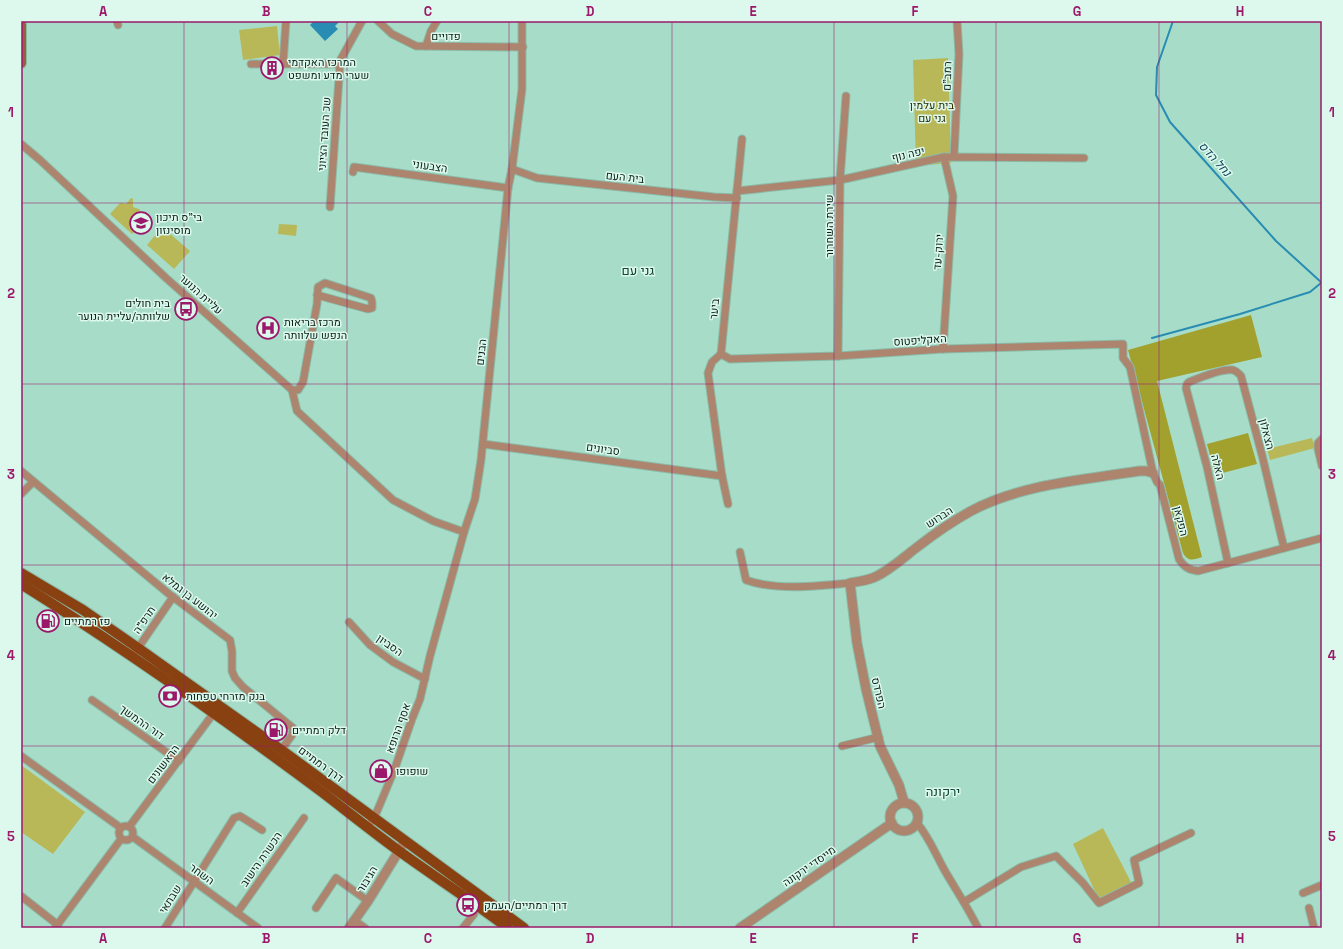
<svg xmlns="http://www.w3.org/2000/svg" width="1343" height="949" viewBox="0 0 1343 949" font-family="'Space Grotesk',Heebo,sans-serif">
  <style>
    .green { fill: #b8b858 }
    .forest { fill: #a2a12e }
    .water { fill: #288cb3 }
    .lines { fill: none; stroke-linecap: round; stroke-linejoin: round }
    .stream { stroke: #288cb3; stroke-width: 2 }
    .minor-casing { stroke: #8bbba8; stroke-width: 9 }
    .tertiary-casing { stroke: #8bbba8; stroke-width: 11 }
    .secondary-casing { stroke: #8bbba8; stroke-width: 12 }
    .primary-casing { stroke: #8bbba8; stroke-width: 12 }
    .minor { stroke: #ad846e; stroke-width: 7 }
    .tertiary { stroke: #ad846e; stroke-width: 9 }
    .secondary { stroke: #995e3d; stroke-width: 10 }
    .primary { stroke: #894112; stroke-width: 10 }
    .grid { fill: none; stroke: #9c186a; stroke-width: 1; stroke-opacity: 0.55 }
    .labels { text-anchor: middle; stroke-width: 3; stroke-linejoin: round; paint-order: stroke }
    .street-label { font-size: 11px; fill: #091f18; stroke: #ddf8ed }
    .poi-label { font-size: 11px; fill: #091f18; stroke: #ddf8ed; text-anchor: start }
    .park-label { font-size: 11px; fill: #2e2e00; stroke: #ddf8ed }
    .water-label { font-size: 12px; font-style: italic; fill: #094257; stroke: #ddf8ed }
    .quarter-label { font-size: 13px; fill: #0f4636; stroke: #ddf8ed }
    .neatline { fill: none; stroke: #9c186a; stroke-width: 1.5 }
    .grid-label { font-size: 13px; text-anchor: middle; font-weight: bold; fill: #9c186a }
  </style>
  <rect width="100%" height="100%" fill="#a7ddc8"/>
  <g class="green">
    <path d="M277 26 280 55 243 60 239 30Z"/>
    <path d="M948 58 951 163 916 166 913 60Z"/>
    <path d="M131 198 133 199V207L139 209 143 216 131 227 134 232 132 234 110 214 120 203 126 204Z"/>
    <path d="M279 224 297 225 296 236 278 234Z"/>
    <path d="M162 227 190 251 174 269 147 245Z"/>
    <path d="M1312 438 1315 448 1270 460 1267 449Z"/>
    <path d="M21 765 85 812 53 854 21 832Z"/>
    <path d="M1103 828 1132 884 1099 900 1073 844Z"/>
  </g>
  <g class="forest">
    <path d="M1251 315 1262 357 1157 381 1202 557C1193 560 1188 562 1183 553L1128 350Z"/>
    <path d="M1248 433 1257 464 1215 475 1207 444Z"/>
  </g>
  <path class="water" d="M314 21H340L335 26 338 29 325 41 310 25Z"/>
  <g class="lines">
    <g class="stream">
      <path d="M1173 21 1157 67 1156 95 1170 122 1276 241 1322 283"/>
      <path d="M1152 338 1240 314 1310 292 1321 283"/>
    </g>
    <g class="minor-casing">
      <g id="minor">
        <path d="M117 21 118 25"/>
        <path d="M378 21 392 34 416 46 523 47"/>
        <path d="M426 46 431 31 437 21"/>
        <path d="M251 64H340"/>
        <path d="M283 64 286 21"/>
        <path d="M21 144 40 160 166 278 292 390H298L303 382 317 304 318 287 325 283 371 298 372 302V308L368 309 317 295"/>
        <path d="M954 156 959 54 957 21"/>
        <path d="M512 169 537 178 714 197 737 198"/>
        <path d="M353 172 354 167 508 188"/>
        <path d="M737 191 840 180 944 157 1084 158"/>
        <path d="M330 207 340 64 341 59 362 21"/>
        <path d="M943 349 953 196 944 157"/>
        <path d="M721 354 730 359 838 356 943 349 1123 344V358L1130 367 1153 473 1157 482 1160 485 1179 559C1184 567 1189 570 1198 571L1322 538"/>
        <path d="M838 356 840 180 846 96"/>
        <path d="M292 390 297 411 393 500 433 521 464 532"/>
        <path d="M1322 439 1318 443V449L1322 466"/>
        <path d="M483 444 722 476"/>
        <path d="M21 471 169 594 230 640 232 651V671L235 678 243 687 293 728 292 735 279 753"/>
        <path d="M21 494 33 482"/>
        <path d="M728 504 722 476 708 373 712 362 721 354 742 139"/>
        <path d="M740 552 746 580C775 591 820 586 850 583"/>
        <path d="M1228 563 1207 467 1186 388 1187 384 1189 382C1199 378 1223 368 1233 370 1237 371 1238 373 1241 376L1262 455 1284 548"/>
        <path d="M349 622 370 645 393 662 425 679"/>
        <path d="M136 651 173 597"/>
        <path d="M92 700 179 761"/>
        <path d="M842 746 879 737"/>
        <path d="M21 756 121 828"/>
        <path d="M917 823C929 837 936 855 945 871 956 890 968 908 978 928"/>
        <circle cx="126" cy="833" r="7"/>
        <path d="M129 827 213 714"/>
        <path d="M367 827 374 818 378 809 395 768 412 719 420 699 430 656 464 532 475 499 481 460 508 188 512 169 522 89V21"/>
        <path d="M133 837 258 928"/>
        <path d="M1303 893 1322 885"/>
        <path d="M21 896 58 925"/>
        <path d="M964 902 1021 867 1056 856 1083 883 1099 903 1139 883 1134 860 1191 833"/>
        <path d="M316 908 336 878 368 901"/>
        <path d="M1309 908 1314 928"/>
        <path d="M237 913 304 818"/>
        <path d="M354 920 365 928"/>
        <path d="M55 928 121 839"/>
        <path d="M165 928 234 818 240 816 262 830"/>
        <path d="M463 928 474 914"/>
      </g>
    </g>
    <g class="tertiary-casing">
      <g id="tertiary">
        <path d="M904 802 899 785 880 746 866 689 857 643 850 583C859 581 868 581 877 576 891 569 903 558 916 548 934 534 951 522 971 511 1022 484 1083 480 1139 471H1146L1153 473"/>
        <circle cx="904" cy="817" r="14"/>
        <path d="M349 928 368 901 405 841"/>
        <path d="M740 928 892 823"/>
      </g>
    </g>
    <g class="secondary-casing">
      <path id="secondary" d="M21 25V63"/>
    </g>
    <g class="primary-casing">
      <g id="primary">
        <path d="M21 573 83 610 138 648 280 749 524 928"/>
        <path d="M21 584C125 649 224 719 322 792 348 812 373 832 399 851 435 877 472 901 508 928"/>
      </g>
    </g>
    <use href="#minor" class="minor"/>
    <use href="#tertiary" class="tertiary"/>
    <use href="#secondary" class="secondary"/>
    <use href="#primary" class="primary"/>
  </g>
  <path class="grid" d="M184 21V928M347 21V928M509 21V928M672 21V928M834 21V928M996 21V928M1159 21V928M21 203H1322M21 384H1322M21 565H1322M21 746H1322"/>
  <defs>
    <g id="building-ring" transform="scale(1.15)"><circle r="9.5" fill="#ddf8ed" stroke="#9c186a" stroke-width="1.5"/><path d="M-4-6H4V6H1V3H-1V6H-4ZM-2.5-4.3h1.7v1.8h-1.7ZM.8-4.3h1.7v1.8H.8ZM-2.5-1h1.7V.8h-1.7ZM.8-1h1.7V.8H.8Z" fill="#9c186a"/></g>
    <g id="school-ring" transform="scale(1.15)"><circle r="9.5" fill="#ddf8ed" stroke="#9c186a" stroke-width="1.5"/><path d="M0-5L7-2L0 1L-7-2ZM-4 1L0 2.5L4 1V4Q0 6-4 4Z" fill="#9c186a"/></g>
    <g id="bus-ring" transform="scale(1.15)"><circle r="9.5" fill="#ddf8ed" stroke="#9c186a" stroke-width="1.5"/><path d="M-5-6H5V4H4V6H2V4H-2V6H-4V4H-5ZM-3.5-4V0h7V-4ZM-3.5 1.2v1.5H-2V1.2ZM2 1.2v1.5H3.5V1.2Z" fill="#9c186a"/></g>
    <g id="hospital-ring" transform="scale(1.15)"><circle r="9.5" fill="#ddf8ed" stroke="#9c186a" stroke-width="1.5"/><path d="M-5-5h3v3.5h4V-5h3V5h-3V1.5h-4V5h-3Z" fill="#9c186a"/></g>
    <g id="fuel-ring" transform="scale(1.15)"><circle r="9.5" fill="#ddf8ed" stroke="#9c186a" stroke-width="1.5"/><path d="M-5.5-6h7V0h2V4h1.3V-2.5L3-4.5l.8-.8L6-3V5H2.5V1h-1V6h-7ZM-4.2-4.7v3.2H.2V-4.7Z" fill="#9c186a"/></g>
    <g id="bank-ring" transform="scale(1.15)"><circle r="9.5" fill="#ddf8ed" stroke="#9c186a" stroke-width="1.5"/><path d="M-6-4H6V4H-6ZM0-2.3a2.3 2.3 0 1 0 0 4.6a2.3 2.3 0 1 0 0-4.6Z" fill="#9c186a"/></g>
    <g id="shop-ring" transform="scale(1.15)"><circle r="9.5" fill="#ddf8ed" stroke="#9c186a" stroke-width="1.5"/><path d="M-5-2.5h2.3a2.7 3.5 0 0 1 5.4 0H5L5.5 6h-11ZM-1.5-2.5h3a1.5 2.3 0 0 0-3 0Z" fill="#9c186a"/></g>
  </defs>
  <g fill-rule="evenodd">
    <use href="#building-ring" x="272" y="68"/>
    <use href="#school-ring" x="141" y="223"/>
    <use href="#bus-ring" x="186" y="309"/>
    <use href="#hospital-ring" x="268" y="328"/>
    <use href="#fuel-ring" x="48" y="621"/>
    <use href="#bank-ring" x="170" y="696"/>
    <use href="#fuel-ring" x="276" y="730"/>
    <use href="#shop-ring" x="381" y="771"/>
    <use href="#bus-ring" x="468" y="905"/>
  </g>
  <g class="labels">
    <g class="street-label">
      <text x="446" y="40">פדויים</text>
      <text transform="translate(947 76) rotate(-88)" y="4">רמב"ם</text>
      <text transform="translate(324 134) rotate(-86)" y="4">שכ העובד הציוני</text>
      <text transform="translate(908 154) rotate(-13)" y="4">יפה נוף</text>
      <text transform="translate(430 166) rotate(8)" y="4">הצבעוני</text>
      <text transform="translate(625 177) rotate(6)" y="4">בית העם</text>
      <text transform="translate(829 226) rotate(-90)" y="4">שירת השחרור</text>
      <text transform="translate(938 252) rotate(-86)" y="4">ירוק-עד</text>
      <text transform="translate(201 294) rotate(42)" y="4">עליית הנוער</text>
      <text transform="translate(714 309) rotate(-84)" y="4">ביער</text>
      <text transform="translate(920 340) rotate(-4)" y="4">האקליפטוס</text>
      <text transform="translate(481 352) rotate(-84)" y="4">הבנים</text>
      <text transform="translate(1267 434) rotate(76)" y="4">הצאלון</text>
      <text transform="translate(603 449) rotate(8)" y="4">סביונים</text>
      <text transform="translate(1218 467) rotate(76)" y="4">האלה</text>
      <text transform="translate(939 517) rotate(-33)" y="4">הברוש</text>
      <text transform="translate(1181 521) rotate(76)" y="4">הפקאן</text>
      <text transform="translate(190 596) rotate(38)" y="4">יהושע בן גמלא</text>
      <text transform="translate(144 620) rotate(-56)" y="4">תרפ"ה</text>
      <text transform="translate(390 645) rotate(35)" y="4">הסביון</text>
      <text transform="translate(879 693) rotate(77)" y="4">הפרדס</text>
      <text transform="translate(142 722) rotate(35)" y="4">דור ההמשך</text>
      <text transform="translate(398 728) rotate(-70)" y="4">אסף הרופא</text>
      <text transform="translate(163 764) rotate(-53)" y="4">הראשונים</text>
      <text transform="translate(321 764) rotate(36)" y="4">דרך רמתיים</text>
      <text transform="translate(261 859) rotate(-55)" y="4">הכשרת הישוב</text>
      <text transform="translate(809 866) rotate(-35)" y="4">מייסדי ירקונה</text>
      <text transform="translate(202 874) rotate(36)" y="4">השחר</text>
      <text transform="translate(367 879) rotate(-58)" y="4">הגיבור</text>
      <text transform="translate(170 899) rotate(-58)" y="4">שבתאי</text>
    </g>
    <g class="poi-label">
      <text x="288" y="66">המרכז האקדמי<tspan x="288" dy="13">שערי מדע ומשפט</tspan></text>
      <text x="156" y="221">בי"ס תיכון<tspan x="156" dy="13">מוסינזון</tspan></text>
      <text x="170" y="307" text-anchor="end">בית חולים<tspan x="170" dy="13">שלוותה/עליית הנוער</tspan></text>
      <text x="284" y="326">מרכז בריאות<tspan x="284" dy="13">הנפש שלוותה</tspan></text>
      <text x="64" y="625">פז רמתיים</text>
      <text x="186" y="700">בנק מזרחי טפחות</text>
      <text x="292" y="734">דלק רמתיים</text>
      <text x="396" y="775">שופופו</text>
      <text x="484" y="909">דרך רמתיים/העמק</text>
    </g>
    <g class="park-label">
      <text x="932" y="109">בית עלמין<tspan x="932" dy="13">גני עם</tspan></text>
    </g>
    <g class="water-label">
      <text transform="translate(1215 159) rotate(48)" y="4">נחל הדס</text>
    </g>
    <g class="quarter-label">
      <text x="638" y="275">גני עם</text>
      <text x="943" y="796">ירקונה</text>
    </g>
  </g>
  <rect width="1343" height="949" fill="none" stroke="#ddf8ed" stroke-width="44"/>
  <rect x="22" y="22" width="1299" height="905" class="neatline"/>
  <g class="grid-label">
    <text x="103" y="16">A</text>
    <text x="266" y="16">B</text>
    <text x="428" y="16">C</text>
    <text x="590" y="16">D</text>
    <text x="753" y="16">E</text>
    <text x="915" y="16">F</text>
    <text x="1077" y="16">G</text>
    <text x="1240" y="16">H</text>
    <text x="11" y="117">1</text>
    <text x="1332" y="117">1</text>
    <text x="11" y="298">2</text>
    <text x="1332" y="298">2</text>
    <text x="11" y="479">3</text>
    <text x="1332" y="479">3</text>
    <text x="11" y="660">4</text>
    <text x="1332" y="660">4</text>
    <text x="11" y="841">5</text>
    <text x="1332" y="841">5</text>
    <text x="103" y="943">A</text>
    <text x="266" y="943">B</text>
    <text x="428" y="943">C</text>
    <text x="590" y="943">D</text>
    <text x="753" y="943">E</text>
    <text x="915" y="943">F</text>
    <text x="1077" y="943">G</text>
    <text x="1240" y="943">H</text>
  </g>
</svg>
